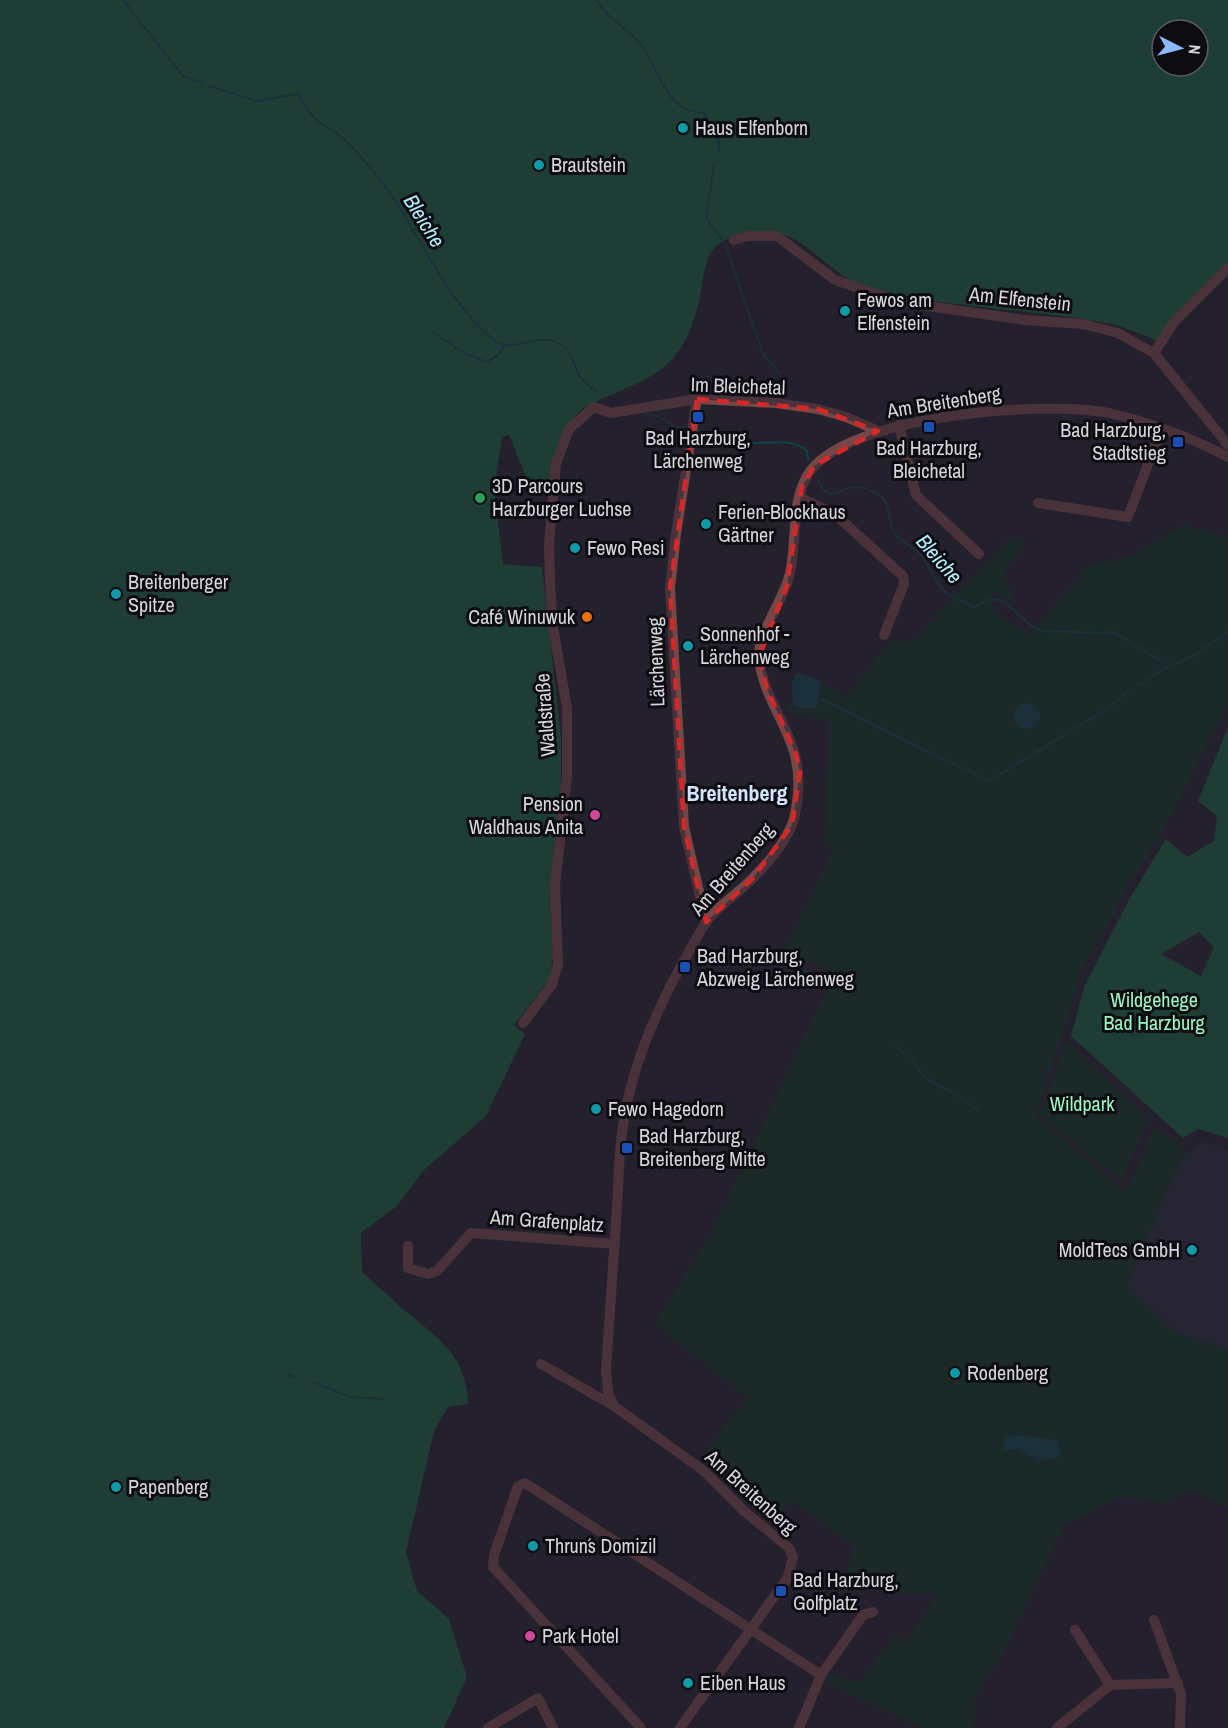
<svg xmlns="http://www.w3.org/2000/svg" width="1228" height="1728" viewBox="0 0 1228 1728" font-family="'Archivo Narrow',sans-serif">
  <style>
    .built { fill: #2c283a }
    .green { fill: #103523 }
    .forest { fill: #185f3e; fill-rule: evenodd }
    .water { fill: #11434a }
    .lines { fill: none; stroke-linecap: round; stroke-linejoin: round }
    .stream { stroke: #11434a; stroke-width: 2 }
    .minor { stroke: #774747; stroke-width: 10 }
    .marked { fill: none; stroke: #d62828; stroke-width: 4.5; stroke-dasharray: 12 8; stroke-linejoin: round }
    .culture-dot { fill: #0f9aa8; stroke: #0d0c11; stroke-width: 2 }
    .transit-dot { fill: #1a4fb4; stroke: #0d0c11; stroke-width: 2 }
    .leisure-dot { fill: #2e9e5b; stroke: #0d0c11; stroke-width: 2 }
    .food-dot { fill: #e8710a; stroke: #0d0c11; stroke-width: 2 }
    .hotel-dot { fill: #d1479c; stroke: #0d0c11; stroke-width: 2 }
    .labels { text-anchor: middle; stroke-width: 6; stroke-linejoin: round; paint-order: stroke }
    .poi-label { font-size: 20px; fill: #d7d5dd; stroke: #0d0c11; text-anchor: start }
    .street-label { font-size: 20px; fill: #d7d5dd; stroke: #0d0c11 }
    .park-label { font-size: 20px; fill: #98f8c3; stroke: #0d0c11 }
    .water-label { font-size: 21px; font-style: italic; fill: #acf2fd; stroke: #0d0c11 }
    .quarter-label { font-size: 22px; font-weight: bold; fill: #d2e5fe; stroke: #0d0c11 }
  </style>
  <rect width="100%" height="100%" fill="#24212d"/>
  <path class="built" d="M1201 1141 1228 1150V1349L1176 1333 1126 1286 1178 1165Z"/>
  <g class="green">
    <path d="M1184 524 1228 537V705L1165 826 1126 889 1082 971 1036 1117 1127 1192 1155 1126 1189 1153 1178 1166 1126 1286 1176 1333 1228 1349V1508L1194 1492 1176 1496 1165 1504 1143 1498H1118L1064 1526 994 1671 989 1670 972 1705 978 1712 972 1728H923L826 1682 830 1673 859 1683 895 1635 906 1642 938 1594H884L847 1572 854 1546 793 1501 768 1522 701 1460 711 1443 748 1398 655 1324 710 1236 835 973 785 950 835 847 853 846H825L830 723 826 720 793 716 786 705 793 704 797 707 812 710 818 706 820 681 846 697 890 642 913 640 1006 543 1007 537 1025 539C1022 554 1013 562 1003 572L1013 596 1010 600 1002 599 1000 593 993 592V612L1029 634 1090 565 1133 555Z"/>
    <path d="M1066 1041 1149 1118 1121 1180 1039 1116Z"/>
  </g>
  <g class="forest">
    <path d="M0 0H1228V262L1158 341C1141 335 1124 326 1107 323 1026 308 944 309 865 286 836 278 817 250 790 237 772 228 731 232 716 246 704 258 703 282 700 297 681 379 649 375 583 408 560 428 557 464 549 492H532L509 435 502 437 494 488 503 564 542 567 561 737V785L550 885 553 954 550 979 514 1025 525 1034 486 1116 424 1170 397 1206 361 1233 362 1272C376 1284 389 1297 403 1309 437 1338 467 1354 468 1404L448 1407 434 1431 406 1552 417 1591 449 1619 467 1677 444 1728H0ZM1162 30H1198V66H1162Z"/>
    <path d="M1228 727V1138L1198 1129 1183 1138 1071 1036 1084 987 1131 896 1166 839 1187 857 1214 841 1217 816 1198 801ZM1199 932 1214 947 1201 976 1161 954Z"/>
  </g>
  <g class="water">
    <path d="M800 673 820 681 818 706C811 710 799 709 793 704L792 684 795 675Z"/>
    <circle cx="1027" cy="716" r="13"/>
    <path d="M796 970H806L816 974 815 987C806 992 794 988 788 979L789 975Z"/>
    <path d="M1012 1435C1024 1437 1050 1437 1059 1442L1060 1453 1055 1459 1038 1460 1017 1449 1004 1450 1003 1438Z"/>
  </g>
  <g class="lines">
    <g class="stream">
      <path d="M123 0 183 76 202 83"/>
      <path d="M597 0C608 22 629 27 642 46 660 72 666 112 704 113L719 141V151"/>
      <path d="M209 86 257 101 297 94C304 103 310 115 319 122 326 127 335 131 342 137 357 151 371 168 384 185 421 234 444 300 494 340 515 356 538 328 563 346 580 359 567 374 597 391"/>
      <path d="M714 163 706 218 724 242"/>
      <path d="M726 247 763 354 780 374"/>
      <path d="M433 332 464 353 487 362 498 355 505 345"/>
      <path d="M644 413 665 419 675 428 685 427"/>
      <path d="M698 431C711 435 725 441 739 443 760 445 790 436 807 451L808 460"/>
      <path d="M818 479C829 505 835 490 853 487 861 486 872 490 879 495 891 502 888 521 894 532 901 545 917 546 924 559 930 569 940 591 950 596 958 601 967 604 975 607 980 605 984 601 988 600 1008 594 1023 626 1041 631L1106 633 1112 631 1162 662"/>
      <path d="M1139 685 1165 668 1190 658 1228 632"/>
      <path d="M819 698 989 781 1110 707 1129 690"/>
      <path d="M896 1046 907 1057"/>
      <path d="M912 1059C924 1088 958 1089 978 1111"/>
      <path d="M288 1375 294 1377"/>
      <path d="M313 1382 350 1397 384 1399"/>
    </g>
    <g class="minor">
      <path d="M734 240 748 236H777L835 280 900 302 1025 320 1083 324 1118 333 1154 353 1228 445"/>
      <path d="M1154 353 1174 322 1228 268"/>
      <path d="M697 399 676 534 670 588 684 827 706 922"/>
      <path d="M899 425 916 495 979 554"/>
      <path d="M800 497 837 516 903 576 904 584 884 635"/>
      <path d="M1038 503 1128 517 1161 430"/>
      <path d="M523 1023 552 985 558 964 555 885 567 776V708L553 627 550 582 549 544 556 464 569 429 594 407 611 413 697 399 776 403 818 409 846 417 878 431"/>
      <path d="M408 1246V1268L428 1274 437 1271 471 1233 615 1244"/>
      <path d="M541 1364 614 1406"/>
      <path d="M1154 1620 1181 1694 1180 1728"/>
      <path d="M1075 1630 1110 1685"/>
      <path d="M821 1675 863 1615 873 1612"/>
      <path d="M488 1728 538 1698 553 1728"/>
      <path d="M641 1728 493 1567 494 1555 518 1486 525 1483 821 1675 799 1728"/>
      <path d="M680 1728 788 1577 793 1557 789 1548 744 1511 704 1471 614 1406 608 1392 606 1370C609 1320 613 1271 616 1222 619 1184 618 1146 626 1109 638 1045 670 983 703 927 715 907 737 895 753 878 767 864 783 845 791 827 796 817 797 803 798 793 803 736 765 709 759 659 757 633 785 599 790 573 797 543 791 504 807 476 841 415 1046 400 1109 413 1148 422 1192 438 1228 457"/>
      <path d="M1057 1728 1110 1685 1178 1683"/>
    </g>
  </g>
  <path d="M0 0H1228V1728H0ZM697 399 818 409 878 431 815 465 802 487 787 586 759 657 767 689 796 754 800 772 792 825 753 878 706 922 684 827 670 588Z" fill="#24212d" fill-opacity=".55" fill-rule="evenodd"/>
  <path class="marked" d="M697 399 818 409 878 431 815 465 802 487 787 586 759 657 767 689 796 754 800 772 792 825 753 878 706 922 684 827 670 588Z"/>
  <g class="culture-dot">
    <circle cx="683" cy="128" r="6"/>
    <circle cx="539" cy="165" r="6"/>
    <circle cx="845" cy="311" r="6"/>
    <circle cx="706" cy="524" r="6"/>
    <circle cx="575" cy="548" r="6"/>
    <circle cx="116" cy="594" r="6"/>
    <circle cx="688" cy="646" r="6"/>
    <circle cx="596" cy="1109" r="6"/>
    <circle cx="1192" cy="1250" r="6"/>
    <circle cx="955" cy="1373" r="6"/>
    <circle cx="116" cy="1487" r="6"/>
    <circle cx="533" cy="1546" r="6"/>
    <circle cx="688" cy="1683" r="6"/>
  </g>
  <g class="transit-dot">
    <rect x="692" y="411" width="12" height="12" rx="3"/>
    <rect x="923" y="421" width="12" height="12" rx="3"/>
    <rect x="1172" y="436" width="12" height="12" rx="3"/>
    <rect x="679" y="961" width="12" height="12" rx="3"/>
    <rect x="621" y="1142" width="12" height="12" rx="3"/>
    <rect x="775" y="1585" width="12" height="12" rx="3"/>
  </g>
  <circle class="leisure-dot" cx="480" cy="498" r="6"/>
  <circle class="food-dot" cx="587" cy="617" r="6"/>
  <g class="hotel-dot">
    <circle cx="595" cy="815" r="6"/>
    <circle cx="530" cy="1636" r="6"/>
  </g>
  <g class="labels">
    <g class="poi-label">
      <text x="695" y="135">Haus Elfenborn</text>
      <text x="551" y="172">Brautstein</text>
      <text x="857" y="307">Fewos am<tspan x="857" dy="23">Elfenstein</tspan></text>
      <text x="1166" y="437" text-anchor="end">Bad Harzburg,<tspan x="1166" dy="23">Stadtstieg</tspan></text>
      <text x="698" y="445" text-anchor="middle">Bad Harzburg,<tspan x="698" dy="23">Lärchenweg</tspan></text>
      <text x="929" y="455" text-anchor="middle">Bad Harzburg,<tspan x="929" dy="23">Bleichetal</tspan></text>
      <text x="492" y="493">3D Parcours<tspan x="492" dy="23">Harzburger Luchse</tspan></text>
      <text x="718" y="519">Ferien-Blockhaus<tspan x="718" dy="23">Gärtner</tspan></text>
      <text x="587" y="555">Fewo Resi</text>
      <text x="128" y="589">Breitenberger<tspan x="128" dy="23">Spitze</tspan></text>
      <text x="575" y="624" text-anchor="end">Café Winuwuk</text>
      <text x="700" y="641">Sonnenhof -<tspan x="700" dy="23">Lärchenweg</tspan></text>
      <text x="583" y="811" text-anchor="end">Pension<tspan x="583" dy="23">Waldhaus Anita</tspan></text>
      <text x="697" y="963">Bad Harzburg,<tspan x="697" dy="23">Abzweig Lärchenweg</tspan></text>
      <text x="608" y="1116">Fewo Hagedorn</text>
      <text x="639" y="1143">Bad Harzburg,<tspan x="639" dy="23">Breitenberg Mitte</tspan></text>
      <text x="1180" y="1257" text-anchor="end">MoldTecs GmbH</text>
      <text x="967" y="1380">Rodenberg</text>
      <text x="128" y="1494">Papenberg</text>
      <text x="545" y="1553">Thrun´s Domizil</text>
      <text x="793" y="1587">Bad Harzburg,<tspan x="793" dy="23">Golfplatz</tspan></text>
      <text x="542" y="1643">Park Hotel</text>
      <text x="700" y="1690">Eiben Haus</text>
    </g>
    <g class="street-label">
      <text transform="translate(1020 299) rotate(6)" y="7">Am Elfenstein</text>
      <text transform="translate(738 386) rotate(2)" y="7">Im Bleichetal</text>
      <text transform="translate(944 402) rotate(-9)" y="7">Am Breitenberg</text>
      <text transform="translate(656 662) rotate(-92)" y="7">Lärchenweg</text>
      <text transform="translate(545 715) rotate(-94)" y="7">Waldstraße</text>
      <text transform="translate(732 869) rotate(-49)" y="7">Am Breitenberg</text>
      <text transform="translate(547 1221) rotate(4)" y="7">Am Grafenplatz</text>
      <text transform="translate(751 1492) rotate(42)" y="7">Am Breitenberg</text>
    </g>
    <g class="park-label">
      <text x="1154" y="1007">Wildgehege<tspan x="1154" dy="23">Bad Harzburg</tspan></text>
      <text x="1082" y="1111">Wildpark</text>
    </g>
    <g class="water-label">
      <text transform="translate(424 221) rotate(58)" y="7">Bleiche</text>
      <text transform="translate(939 559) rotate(49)" y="7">Bleiche</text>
    </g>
    <g class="quarter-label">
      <text x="737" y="801">Breitenberg</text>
    </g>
  </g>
  <g transform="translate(1180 48) rotate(96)"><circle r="28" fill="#0d0c11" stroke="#5e5c63" stroke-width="1.5"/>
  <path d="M0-4.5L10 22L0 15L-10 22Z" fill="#89bafc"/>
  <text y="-9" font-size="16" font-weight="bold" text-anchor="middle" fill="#d7d5dd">N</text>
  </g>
</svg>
